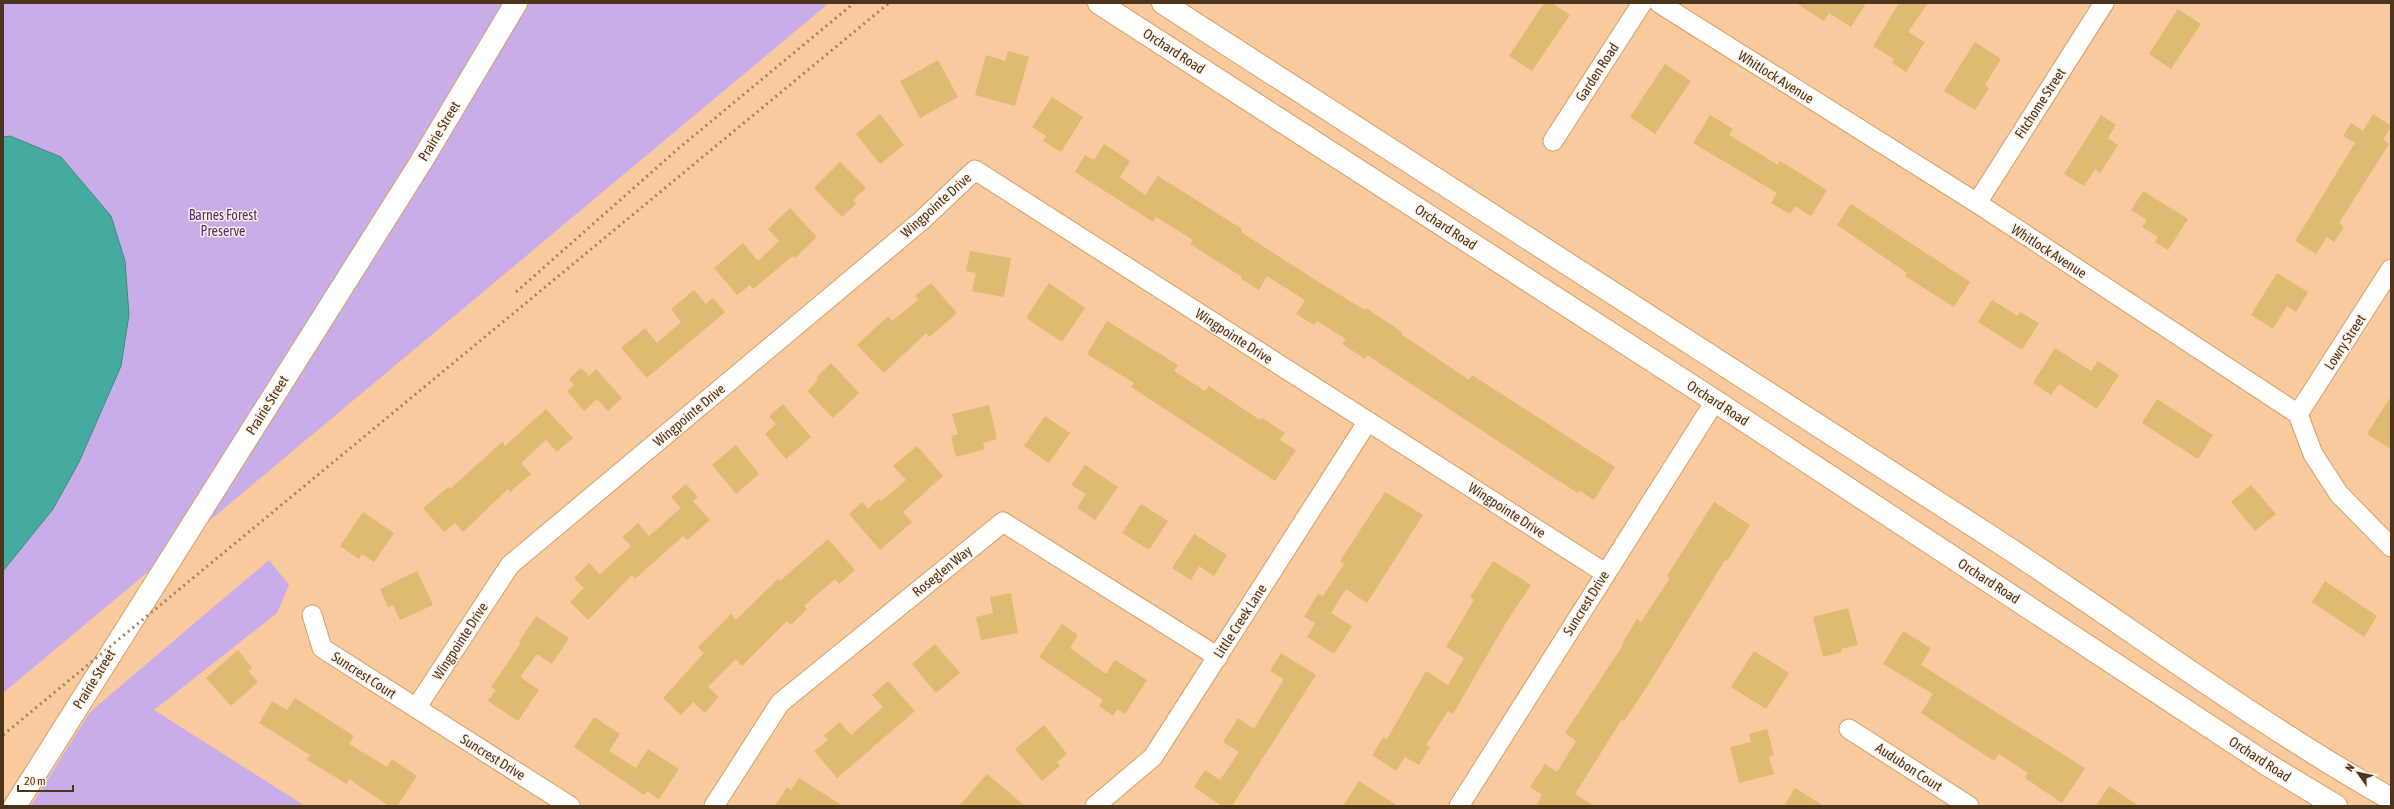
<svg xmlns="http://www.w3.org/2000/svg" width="2394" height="809" viewBox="0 0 2394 809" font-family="'Asap Condensed',sans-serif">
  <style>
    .green { fill: #c9ade9 }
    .water { fill: #45aba0; stroke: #478879 }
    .building { fill: #ddbb72 }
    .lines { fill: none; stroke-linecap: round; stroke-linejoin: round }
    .minor-casing { stroke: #d69e65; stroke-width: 21 }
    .tertiary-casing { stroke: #d69e65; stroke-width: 24 }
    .primary-casing { stroke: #d69e65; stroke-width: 24 }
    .minor { stroke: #fff; stroke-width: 19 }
    .tertiary { stroke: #fff; stroke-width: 22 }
    .primary { stroke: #fff; stroke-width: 22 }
    .rail { stroke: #a3805d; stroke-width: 3; stroke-dasharray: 2 4; stroke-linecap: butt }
    .labels { text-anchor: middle; stroke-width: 3; stroke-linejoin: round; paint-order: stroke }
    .street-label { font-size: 14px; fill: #4d351d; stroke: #fff3e7 }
    .park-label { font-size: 14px; fill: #542d78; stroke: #fff3e7 }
  </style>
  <rect width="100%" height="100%" fill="#f9ca9d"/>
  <g class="green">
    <path d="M3 3H829L3 693Z"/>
    <path d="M269 560 289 585 277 613 154 710 305 806H31L90 712Z"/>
  </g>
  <path class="water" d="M10 136 61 157 111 216 125 261 129 315 121 366 79 462 53 509 3 571V137Z"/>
  <g class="building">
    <path d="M1544 3H1552L1570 15 1532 71 1509 56Z"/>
    <path d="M1796 3H1866L1851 27 1829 13 1824 21Z"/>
    <path d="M1899 3H1928L1908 32 1925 42 1906 72 1892 63 1894 59 1873 46Z"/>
    <path d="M2178 9 2201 24 2171 69 2149 54Z"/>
    <path d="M1975 42 2001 59 1985 85 1989 88 1975 110 1944 91Z"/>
    <path d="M1008 51 1029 57 1015 106 975 95 986 55 1005 61Z"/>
    <path d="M938 60 958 97 920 118 900 81Z"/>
    <path d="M1665 64 1691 81 1655 134 1630 117Z"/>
    <path d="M1052 97 1083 117 1061 152 1043 141 1046 136 1032 127Z"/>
    <path d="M880 114 904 145 880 164 856 134Z"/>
    <path d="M2373 114 2391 126 2383 140 2389 144 2339 223 2344 227 2334 242 2327 237 2316 254 2295 241 2355 143 2343 136 2351 123 2363 131Z"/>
    <path d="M1710 115 1733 129 1729 135 1778 165 1780 161 1827 190 1811 216 1795 206 1790 214 1771 203 1777 193 1693 143Z"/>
    <path d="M2101 115 2116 125 2108 138 2118 145 2100 173 2095 169 2084 186 2064 174Z"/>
    <path d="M1104 144 1130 161 1120 177 1145 195 1158 176 1242 229 1241 232 1317 281 1365 310 1366 308 1402 332 1401 334 1469 380 1472 375 1615 467 1594 500 1580 491 1578 493 1554 478 1367 355 1365 359 1342 344 1346 339 1317 321 1314 325 1296 314 1305 300 1267 276 1259 290 1241 279 1242 277 1190 244 1193 240 1156 217 1153 222 1075 172 1085 155 1094 160Z"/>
    <path d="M840 162 866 188 853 200 856 204 842 217 814 188Z"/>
    <path d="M2143 191 2188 219 2168 250 2155 242 2158 237 2142 227 2147 220 2131 210Z"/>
    <path d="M1851 204 1970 282 1954 307 1905 276 1907 273 1837 225Z"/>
    <path d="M790 208 817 237 795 258 793 256 753 289 750 285 737 295 714 268 743 243 758 261 779 241 768 229Z"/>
    <path d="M970 251 1011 258 1004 297 972 291 976 273 966 271Z"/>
    <path d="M2277 273 2308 292 2296 312 2287 306 2273 329 2251 315Z"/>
    <path d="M931 283 957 313 929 337 926 333 884 373 857 345 888 316 892 321 918 300 915 296Z"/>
    <path d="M1049 283 1085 308 1062 342 1026 318Z"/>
    <path d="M694 290 706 304 713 298 725 312 647 378 621 348 645 328 657 343 681 322 671 309Z"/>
    <path d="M1992 300 2018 316 2020 312 2039 323 2022 350 1978 322Z"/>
    <path d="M1107 321 1178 365 1174 371 1205 391 1209 386 1260 420 1262 418 1285 433 1280 440 1296 450 1275 481 1131 387 1134 383 1087 354Z"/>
    <path d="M2055 348 2091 371 2098 361 2119 375 2097 409 2059 384 2051 395 2033 383Z"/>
    <path d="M831 363 859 393 833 418 807 391 818 380 816 378Z"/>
    <path d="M581 368 589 376 596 369 622 398 608 411 597 399 584 411 567 391 574 385 569 379Z"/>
    <path d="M2391 396V449L2367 434Z"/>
    <path d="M2157 399 2213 435 2198 459 2142 423Z"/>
    <path d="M783 404 811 437 786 459 765 434 776 424 769 416Z"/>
    <path d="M989 405 997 439 983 443 985 449 956 457 951 436 958 434 952 414Z"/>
    <path d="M546 409 573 438 557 452 546 440 521 463 531 474 510 492 508 489 463 532 455 523 444 532 423 508 448 487 450 489 502 442 505 446Z"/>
    <path d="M1045 416 1070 433 1049 463 1024 446Z"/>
    <path d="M736 445 759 474 736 494 712 465Z"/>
    <path d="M917 446 943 476 903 512 912 522 880 550 849 514 862 502 868 509 879 499 881 501 906 480 893 466Z"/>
    <path d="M1085 465 1118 487 1095 520 1077 508 1086 494 1071 485Z"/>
    <path d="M686 484 698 497 693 501 710 520 687 540 683 536 635 579 632 575 588 620 570 602 584 588 574 578 589 563 600 574 631 546 622 537 638 523 649 536 681 508 671 497Z"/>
    <path d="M2251 485 2276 514 2255 531 2231 502Z"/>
    <path d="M1385 492 1423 515 1367 603 1346 589 1331 613 1352 626 1334 654 1307 637 1315 623 1304 617 1318 594 1323 596 1344 564 1340 561Z"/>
    <path d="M1714 502 1750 525 1727 561 1725 560 1648 685 1624 721 1622 719 1575 794 1594 806H1536L1542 795 1530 787 1545 764 1557 772 1576 741 1565 733 1623 645 1622 644 1637 619 1641 622 1670 578 1667 576Z"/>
    <path d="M1141 504 1168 521 1149 550 1122 533Z"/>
    <path d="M363 512 394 533 374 562 362 554 359 559 340 546Z"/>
    <path d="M1194 534 1227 555 1214 576 1199 566 1191 580 1172 568Z"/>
    <path d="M828 539 855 570 839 584 835 579 804 606 807 609 791 625 787 621 742 666 736 659 708 687 719 697 705 713 693 702 681 715 663 698 704 653 698 647 731 614 736 620 778 579 780 581Z"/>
    <path d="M1493 561 1531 585 1507 621 1453 714 1448 711 1426 745 1430 747 1419 765 1405 757 1396 771 1372 755 1383 737 1387 739 1426 671 1448 685 1464 658 1446 647 1474 600 1470 597Z"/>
    <path d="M417 571 433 605 400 620 393 605 388 607 380 589Z"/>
    <path d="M2325 581 2377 616 2364 637 2312 602Z"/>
    <path d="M1011 593 1018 633 981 640 976 617 993 613 990 597Z"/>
    <path d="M1848 608 1858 645 1841 649 1842 652 1823 657 1813 617Z"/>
    <path d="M536 616 569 638 552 664 537 654 520 677 539 690 518 721 488 701 496 690 491 687 521 643 519 642Z"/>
    <path d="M1062 624 1078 635 1070 648 1106 674 1115 660 1147 680 1125 714 1117 709 1113 716 1099 706 1103 700 1039 657Z"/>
    <path d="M1903 631 1931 648 1921 665 2085 768 2062 803 2025 778 2028 773 1999 754 1994 761 1921 713 1933 694 1883 664Z"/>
    <path d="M935 644 960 673 936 693 912 664Z"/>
    <path d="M238 650 252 668 248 671 258 682 231 706 206 678Z"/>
    <path d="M1754 651 1789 673 1766 709 1731 687Z"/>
    <path d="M1281 653 1316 675 1232 806H1222L1194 787 1205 770 1220 780 1239 752 1223 742 1238 718 1254 729 1284 679 1270 671Z"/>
    <path d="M888 681 915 711 837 778 814 751 828 740 824 735 840 722 851 735 883 707 872 695Z"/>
    <path d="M295 698 354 736 349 744 387 767 392 759 417 776 397 806H389L349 779 347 784 307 760 310 755 259 723 272 701 287 710Z"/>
    <path d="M594 717 620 734 609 751 636 768 648 749 679 769 659 799 647 791 644 795 574 747Z"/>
    <path d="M1044 725 1067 754 1057 762 1060 766 1042 781 1015 749Z"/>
    <path d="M1767 729 1774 755 1769 757 1774 774 1739 783 1730 747 1751 742 1749 734Z"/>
    <path d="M987 774 1025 806H959Z"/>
    <path d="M799 778 843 806H775L787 787 791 790Z"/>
    <path d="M1359 781 1398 806H1343Z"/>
    <path d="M2109 786 2139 806H2096Z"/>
    <path d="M1795 788 1824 806H1784Z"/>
  </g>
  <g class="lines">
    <g class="minor-casing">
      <g id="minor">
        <path d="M1659 3 1977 203 2298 414 2313 454 2339 494 2391 547"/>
        <path d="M1553 141 1642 3"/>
        <path d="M1977 203 2104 3"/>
        <path d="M2298 414 2391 269"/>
        <path d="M312 615 322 648 570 806"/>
        <path d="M416 708 510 565 921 221 975 170 1605 573"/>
        <path d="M1849 729 1969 806"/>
        <path d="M714 806 780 703 1003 522 1218 657"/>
        <path d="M1095 806 1153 757 1368 421"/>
        <path d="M1459 806 1715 401"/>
      </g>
    </g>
    <g class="tertiary-casing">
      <path id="tertiary" d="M15 806 421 162 516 3"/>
    </g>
    <g class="primary-casing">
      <g id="primary">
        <path d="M1099 3 1715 401 2268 765 2336 806"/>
        <path d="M1163 3C1437 180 1712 356 1985 533 2121 621 2250 719 2391 799"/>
      </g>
    </g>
    <use href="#minor" class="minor"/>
    <use href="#tertiary" class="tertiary"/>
    <use href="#primary" class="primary"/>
    <g class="rail">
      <path d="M516 292 679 148 854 3"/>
      <path d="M3 735 889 3"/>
    </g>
  </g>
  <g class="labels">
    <g class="street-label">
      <text transform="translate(1174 51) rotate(33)" y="5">Orchard Road</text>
      <text transform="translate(1597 72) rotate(-57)" y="5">Garden Road</text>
      <text transform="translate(1776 77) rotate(32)" y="5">Whitlock Avenue</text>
      <text transform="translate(2040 103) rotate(-57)" y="5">Fitchome Street</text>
      <text transform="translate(439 131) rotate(-59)" y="5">Prairie Street</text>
      <text transform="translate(936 205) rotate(-42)" y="5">Wingpointe Drive</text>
      <text transform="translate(1446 227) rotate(33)" y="5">Orchard Road</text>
      <text transform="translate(2049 251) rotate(33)" y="5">Whitlock Avenue</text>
      <text transform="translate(1234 336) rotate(33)" y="5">Wingpointe Drive</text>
      <text transform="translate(2345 342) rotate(-57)" y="5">Lowry Street</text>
      <text transform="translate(1718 403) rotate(33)" y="5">Orchard Road</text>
      <text transform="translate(267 405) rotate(-58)" y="5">Prairie Street</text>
      <text transform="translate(689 415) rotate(-40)" y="5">Wingpointe Drive</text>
      <text transform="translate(1507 510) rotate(33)" y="5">Wingpointe Drive</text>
      <text transform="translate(942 571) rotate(-39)" y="5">Roseglen Way</text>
      <text transform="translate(1989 581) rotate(33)" y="5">Orchard Road</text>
      <text transform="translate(1586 603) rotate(-58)" y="5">Suncrest Drive</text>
      <text transform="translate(1240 621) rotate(-57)" y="5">Little Creek Lane</text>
      <text transform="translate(460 641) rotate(-57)" y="5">Wingpointe Drive</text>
      <text transform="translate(364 675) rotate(33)" y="5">Suncrest Court</text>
      <text transform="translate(94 679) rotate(-58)" y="5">Prairie Street</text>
      <text transform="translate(493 757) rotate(32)" y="5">Suncrest Drive</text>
      <text transform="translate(2260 759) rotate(33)" y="5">Orchard Road</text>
      <text transform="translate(1909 767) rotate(33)" y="5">Audubon Court</text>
    </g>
    <g class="park-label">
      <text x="223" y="220">Barnes Forest<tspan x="223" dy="16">Preserve</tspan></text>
    </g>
  </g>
  <rect width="2394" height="809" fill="none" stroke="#4d351d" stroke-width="8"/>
  <g transform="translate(2358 773) rotate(303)" stroke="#fff3e7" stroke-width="3" paint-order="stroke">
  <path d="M0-3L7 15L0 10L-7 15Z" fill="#4d351d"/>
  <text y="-6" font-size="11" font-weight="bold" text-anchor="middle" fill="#4d351d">N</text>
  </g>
  <path d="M18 785v6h55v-6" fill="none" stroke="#4d351d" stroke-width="2"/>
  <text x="24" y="785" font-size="12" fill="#4d351d" stroke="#fff3e7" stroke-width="3" paint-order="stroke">20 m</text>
</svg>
